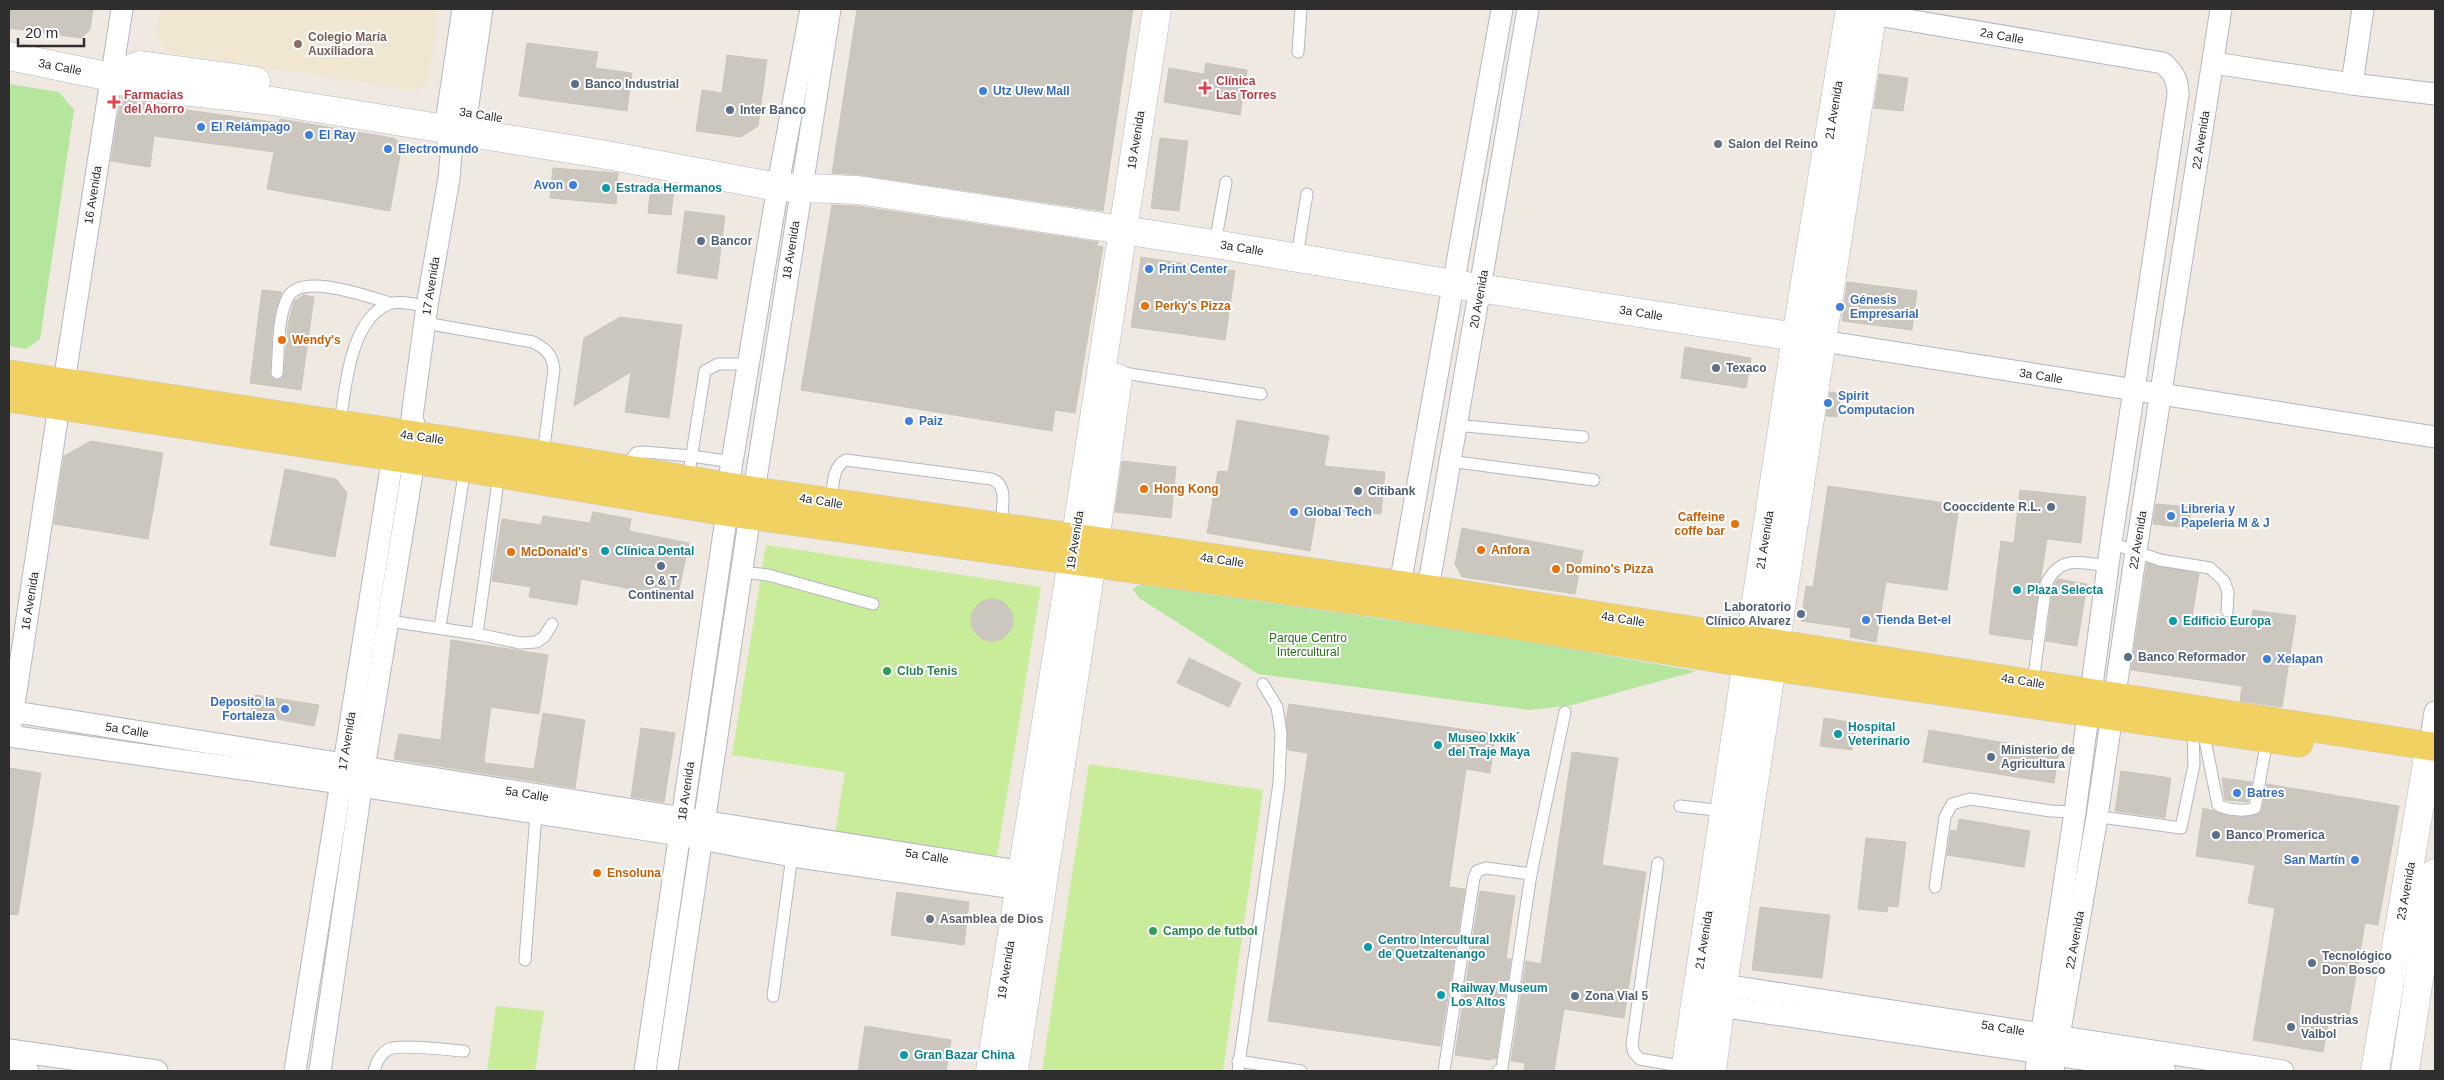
<svg xmlns="http://www.w3.org/2000/svg" width="2444" height="1080" viewBox="0 0 2444 1080" font-family="Arial,sans-serif">
  <style>
    .education { fill: #f0e6d1 }
    .green { fill: #b6e59e }
    .pitch { fill: #c9ec9a }
    .building { fill: #cbc7bf; stroke: #cbc5ba }
    .lines { fill: none; stroke-linecap: round; stroke-linejoin: round }
    .lane-casing { stroke: #b4b7c1; stroke-width: 13 }
    .street-casing { stroke: #b4b7c1; stroke-width: 23 }
    .secondary-casing { stroke: #b4b7c1; stroke-width: 29 }
    .primary-casing { stroke: #c9c9c9; stroke-width: 29 }
    .lane { stroke: #fff; stroke-width: 11 }
    .street { stroke: #fff; stroke-width: 21 }
    .secondary { stroke: #fff; stroke-width: 28 }
    .primary { stroke: #f2d163; stroke-width: 28 }
    .education-dot { fill: #8d6e63; stroke: #fff; stroke-width: 2 }
    .service-dot { fill: #5c6f8a; stroke: #fff; stroke-width: 2 }
    .health-dot { fill: #e0444e; stroke: #fff; stroke-width: 2 }
    .shop-dot { fill: #3f7fe0; stroke: #fff; stroke-width: 2 }
    .worship-dot { fill: #6b7280; stroke: #fff; stroke-width: 2 }
    .culture-dot { fill: #0f9aa8; stroke: #fff; stroke-width: 2 }
    .food-dot { fill: #e8710a; stroke: #fff; stroke-width: 2 }
    .leisure-dot { fill: #2e9e5b; stroke: #fff; stroke-width: 2 }
    .labels { text-anchor: middle; stroke-width: 4; stroke-linejoin: round; paint-order: stroke }
    .street-label { font-size: 12px; fill: #2e2e2e; stroke: #fff }
    .education-label { font-size: 12px; font-weight: bold; fill: #785e54; stroke: #fff; text-anchor: start }
    .health-label { font-size: 12px; font-weight: bold; fill: #be3a42; stroke: #fff; text-anchor: start }
    .service-label { font-size: 12px; font-weight: bold; fill: #4e5e75; stroke: #fff; text-anchor: start }
    .shop-label { font-size: 12px; font-weight: bold; fill: #366cbe; stroke: #fff; text-anchor: start }
    .worship-label { font-size: 12px; font-weight: bold; fill: #5b616d; stroke: #fff; text-anchor: start }
    .culture-label { font-size: 12px; font-weight: bold; fill: #0d838f; stroke: #fff; text-anchor: start }
    .food-label { font-size: 12px; font-weight: bold; fill: #c56008; stroke: #fff; text-anchor: start }
    .park-label { font-size: 12px; fill: #2c6e1b; stroke: #fff }
    .leisure-label { font-size: 12px; font-weight: bold; fill: #27864d; stroke: #fff; text-anchor: start }
  </style>
  <rect width="100%" height="100%" fill="#efe9e1"/>
  <path class="education" d="M161 9H439L428 82 416 91 167 52 156 37Z"/>
  <g class="green">
    <path d="M9 84 59 92 74 110 40 339 26 349 9 346Z"/>
    <path d="M1143 585 1453 629 1697 671 1572 705 1530 710 1258 674 1139 598 1133 589 1137 586Z"/>
  </g>
  <g class="pitch">
    <path d="M766 545 1041 587 997 856 835 833 845 772 732 755Z"/>
    <path d="M1089 764 1263 790 1223 1071H1042Z"/>
    <path d="M496 1006 544 1011 535 1071H487Z"/>
  </g>
  <g class="building">
    <path d="M9 9H93L90 30 81 38 9 28Z"/>
    <path d="M857 9H1133L1103 211 860 175 832 173Z"/>
    <path d="M527 43 598 52 595 68 632 73 627 111 519 96Z"/>
    <path d="M727 55 767 60 758 126 741 137 696 131 702 90 722 93Z"/>
    <path d="M1206 63 1247 70 1240 115 1164 102 1169 68 1204 74Z"/>
    <path d="M1879 74 1908 78 1903 111 1874 108Z"/>
    <path d="M121 97 135 102 158 104V106L279 123 280 119 393 138 402 144 390 211 267 189 274 152 154 136 150 167 111 161Z"/>
    <path d="M1160 138 1188 141 1179 211 1151 208Z"/>
    <path d="M553 168 618 173 616 204 550 198Z"/>
    <path d="M651 186 674 188 671 215 648 213Z"/>
    <path d="M832 205 857 206 1098 242 1097 246 1103 247 1075 413 1055 410 1052 431 801 390Z"/>
    <path d="M685 211 725 216 717 279 677 273Z"/>
    <path d="M1141 257 1235 271 1225 340 1131 327Z"/>
    <path d="M1847 282 1917 291 1912 330 1842 321Z"/>
    <path d="M262 290 282 292 275 312 272 334 270 373 271 377 276 380 281 379 284 374 288 325 294 301 304 295 314 297 301 390 250 383Z"/>
    <path d="M620 317 682 325 669 418 625 412 631 372 574 406 584 338Z"/>
    <path d="M1685 347 1751 358 1746 388 1681 378Z"/>
    <path d="M1830 392 1841 394 1837 417 1826 416Z"/>
    <path d="M1237 420 1329 436 1324 466 1385 472 1381 514 1317 509 1310 551 1207 533 1218 471 1228 472Z"/>
    <path d="M91 441 163 453 148 539 54 524 64 456Z"/>
    <path d="M1122 461 1176 467 1171 518 1115 512Z"/>
    <path d="M285 469 336 479 347 493 335 557 270 545Z"/>
    <path d="M1828 486 1959 505 1947 590 1886 582 1876 642 1850 637 1851 628 1801 621 1806 586 1813 587Z"/>
    <path d="M2020 490 2086 497 2081 543 2047 539 2031 640 1989 634 2001 541 2014 543Z"/>
    <path d="M2156 504 2191 507 2189 528 2153 524Z"/>
    <path d="M593 512 631 519 629 531 689 543 677 598 581 579 577 605 529 597 531 587 492 581 502 519 541 525 543 516 590 523Z"/>
    <path d="M1462 528 1583 551 1575 594 1462 577 1455 564Z"/>
    <path d="M2147 563 2199 574 2192 617 2250 626 2253 610 2296 616 2282 707 2240 701 2242 686 2131 670Z"/>
    <path d="M2058 579 2087 584 2077 646 2046 641 2053 587Z"/>
    <circle cx="992" cy="620" r="21"/>
    <path d="M451 640 548 655 539 714 491 707 484 760 485 763 534 769 543 713 585 720 575 788 532 781 533 778 532 781 394 759 399 734 441 740Z"/>
    <path d="M1189 658 1241 683 1229 707 1177 683Z"/>
    <path d="M255 695 319 705 314 726 250 714Z"/>
    <path d="M1289 704 1495 734 1490 773 1466 769 1449 887 1465 889 1440 1046 1268 1021 1308 753 1288 750 1286 719Z"/>
    <path d="M1824 718 1856 723 1852 750 1820 746Z"/>
    <path d="M641 728 675 733 664 802 631 797Z"/>
    <path d="M1929 730 2059 752 2054 783 1923 762Z"/>
    <path d="M1572 752 1618 758 1602 865 1646 872 1624 1018 1564 1009 1554 1071H1524L1525 1063 1511 1061 1526 961 1541 964Z"/>
    <path d="M9 768 41 773 18 915 9 914Z"/>
    <path d="M2121 771 2171 778 2165 818 2115 811Z"/>
    <path d="M2222 778 2252 782 2248 802 2225 800Z"/>
    <path d="M2267 784 2399 806 2378 925 2365 923 2349 1016 2330 1013 2323 1052 2253 1040 2275 908 2248 903 2255 865 2196 856 2203 808 2236 817 2257 815 2262 810Z"/>
    <path d="M1959 819 2030 831 2024 867 1947 855 1951 830 1957 831Z"/>
    <path d="M1866 838 1906 842 1898 907 1888 906 1887 912 1858 909Z"/>
    <path d="M1480 891 1515 896 1506 959H1511L1496 1059 1491 1058V1060L1455 1055Z"/>
    <path d="M897 892 969 902 964 945 891 935Z"/>
    <path d="M1760 907 1830 915 1822 978 1752 970Z"/>
    <path d="M865 1026 951 1040 946 1071H858Z"/>
  </g>
  <g class="lines">
    <g class="lane-casing">
      <g id="lane">
        <path d="M1298 52 1301 9"/>
        <path d="M1215 244 1226 182"/>
        <path d="M1297 256 1307 194"/>
        <path d="M425 323 533 342C546 349 552 354 554 369L543 455"/>
        <path d="M1117 372 1261 394"/>
        <path d="M277 373C279 350 277 318 288 297 302 272 368 297 390 303"/>
        <path d="M340 424C345 389 350 319 389 304 398 300 417 305 427 306"/>
        <path d="M1455 425 1583 437"/>
        <path d="M1449 461 1594 480"/>
        <path d="M625 468 636 453 643 452 692 456 732 462"/>
        <path d="M688 479 705 371 718 364H748"/>
        <path d="M831 502C833 488 832 466 846 460L991 479C1010 484 1001 511 1001 527"/>
        <path d="M2111 543 2160 560 2210 568 2224 581 2228 592 2227 611"/>
        <path d="M742 572 768 575 873 604"/>
        <path d="M389 621 477 634 520 643 536 642 544 637 552 624"/>
        <path d="M440 627 465 468"/>
        <path d="M477 634 499 474"/>
        <path d="M2033 683 2046 584C2061 554 2080 563 2109 566"/>
        <path d="M2203 730 2218 805C2228 810 2245 812 2255 808L2267 739"/>
        <path d="M1680 806 1724 811"/>
        <path d="M2093 816 2181 828 2194 765 2193 729"/>
        <path d="M1658 863 1632 1044 1634 1053 1640 1059 1685 1067"/>
        <path d="M1935 887 1945 817 1952 804 1970 799 2051 811 2078 812"/>
        <path d="M525 960 536 814"/>
        <path d="M773 996 792 856"/>
        <path d="M1238 1061 1301 1071"/>
        <path d="M374 1071C376 1063 381 1053 389 1049 402 1044 449 1050 464 1051"/>
        <path d="M1238 1071 1279 783 1281 733 1277 707 1263 684"/>
        <path d="M1444 1071 1474 878 1477 871 1486 868 1531 874"/>
        <path d="M1498 1071 1502 1068 1531 874 1565 712"/>
      </g>
    </g>
    <g class="street-casing">
      <g id="street">
        <path d="M1872 14 2163 63C2174 73 2178 80 2178 95L2111 543 2075 812 2036 1071"/>
        <path d="M2214 63 2352 84 2435 94"/>
        <path d="M2352 84 2363 9"/>
        <path d="M458 144 464 132 482 9"/>
        <path d="M1822 341 2435 437"/>
        <path d="M64 382 122 9"/>
        <path d="M728 486 781 168 811 9"/>
        <path d="M754 491 830 9"/>
        <path d="M1400 585 1502 9"/>
        <path d="M1428 589 1528 9"/>
        <path d="M9 711 1036 874"/>
        <path d="M11 725 59 406"/>
        <path d="M9 736 341 783 680 835 792 856 1034 891"/>
        <path d="M2430 745 2435 712"/>
        <path d="M1723 985 2283 1071"/>
        <path d="M1720 1006 2165 1071"/>
        <path d="M9 1050 157 1071"/>
        <path d="M9 1068 28 1071"/>
        <path d="M295 1071 395 443"/>
        <path d="M320 1071 364 768 414 461 417 436 412 417 427 306 449 178 451 155 445 129 463 9"/>
        <path d="M645 1071 727 512"/>
        <path d="M667 1071 750 515"/>
        <path d="M2053 1071 2097 817 2136 551 2221 9"/>
      </g>
    </g>
    <g class="secondary-casing">
      <g id="secondary">
        <path d="M9 56 111 77 137 86 272 101 601 154 778 187 858 190 1215 244 1453 284 1822 341"/>
        <path d="M111 77 140 65 256 81"/>
        <path d="M990 1071 1072 561 1157 9"/>
        <path d="M1014 1071 1095 542 1118 378"/>
        <path d="M1685 1071 1796 337 1850 9"/>
        <path d="M1712 1071 1723 985 1873 9"/>
        <path d="M2375 1071 2430 745"/>
        <path d="M2405 1071 2435 873"/>
      </g>
    </g>
    <g class="primary-casing">
      <g id="primary">
        <path d="M9 374 543 455 754 491 1428 589 2435 747"/>
        <path d="M9 398 465 468 727 512 1397 606 1746 663 2299 743"/>
      </g>
    </g>
    <use href="#lane" class="lane"/>
    <use href="#street" class="street"/>
    <use href="#secondary" class="secondary"/>
    <use href="#primary" class="primary"/>
  </g>
  <circle class="education-dot" cx="298" cy="44" r="5"/>
  <g class="service-dot">
    <circle cx="575" cy="84" r="5"/>
    <circle cx="730" cy="110" r="5"/>
    <circle cx="701" cy="241" r="5"/>
    <circle cx="1716" cy="368" r="5"/>
    <circle cx="1358" cy="491" r="5"/>
    <circle cx="2051" cy="507" r="5"/>
    <circle cx="661" cy="566" r="5"/>
    <circle cx="1801" cy="614" r="5"/>
    <circle cx="2128" cy="657" r="5"/>
    <circle cx="1991" cy="757" r="5"/>
    <circle cx="2216" cy="835" r="5"/>
    <circle cx="2312" cy="963" r="5"/>
    <circle cx="1575" cy="996" r="5"/>
    <circle cx="2291" cy="1027" r="5"/>
  </g>
  <g class="health-dot">
    <path d="M1202.5 80.5h5v5h5v5h-5v5h-5v-5h-5v-5h5z"/>
    <path d="M111.5 94.5h5v5h5v5h-5v5h-5v-5h-5v-5h5z"/>
  </g>
  <g class="shop-dot">
    <circle cx="983" cy="91" r="5"/>
    <circle cx="201" cy="127" r="5"/>
    <circle cx="309" cy="135" r="5"/>
    <circle cx="388" cy="149" r="5"/>
    <circle cx="573" cy="185" r="5"/>
    <circle cx="1149" cy="269" r="5"/>
    <circle cx="1840" cy="307" r="5"/>
    <circle cx="1828" cy="403" r="5"/>
    <circle cx="909" cy="421" r="5"/>
    <circle cx="1294" cy="512" r="5"/>
    <circle cx="2171" cy="516" r="5"/>
    <circle cx="1866" cy="620" r="5"/>
    <circle cx="2267" cy="659" r="5"/>
    <circle cx="285" cy="709" r="5"/>
    <circle cx="2237" cy="793" r="5"/>
    <circle cx="2355" cy="860" r="5"/>
  </g>
  <g class="worship-dot">
    <circle cx="1718" cy="144" r="5"/>
    <circle cx="930" cy="919" r="5"/>
  </g>
  <g class="culture-dot">
    <circle cx="606" cy="188" r="5"/>
    <circle cx="605" cy="551" r="5"/>
    <circle cx="2017" cy="590" r="5"/>
    <circle cx="2173" cy="621" r="5"/>
    <circle cx="1838" cy="734" r="5"/>
    <circle cx="1438" cy="745" r="5"/>
    <circle cx="1368" cy="947" r="5"/>
    <circle cx="1441" cy="995" r="5"/>
    <circle cx="904" cy="1055" r="5"/>
  </g>
  <g class="food-dot">
    <circle cx="1145" cy="306" r="5"/>
    <circle cx="282" cy="340" r="5"/>
    <circle cx="1144" cy="489" r="5"/>
    <circle cx="1735" cy="524" r="5"/>
    <circle cx="1481" cy="550" r="5"/>
    <circle cx="511" cy="552" r="5"/>
    <circle cx="1556" cy="569" r="5"/>
    <circle cx="597" cy="873" r="5"/>
  </g>
  <g class="leisure-dot">
    <circle cx="887" cy="671" r="5"/>
    <circle cx="1153" cy="931" r="5"/>
  </g>
  <g class="labels">
    <g class="street-label">
      <text transform="translate(2002 36) rotate(10)" y="4">2a Calle</text>
      <text transform="translate(60 67) rotate(11)" y="4">3a Calle</text>
      <text transform="translate(1834 110) rotate(-81)" y="4">21 Avenida</text>
      <text transform="translate(481 115) rotate(9)" y="4">3a Calle</text>
      <text transform="translate(1136 140) rotate(-81)" y="4">19 Avenida</text>
      <text transform="translate(2201 140) rotate(-81)" y="4">22 Avenida</text>
      <text transform="translate(93 195) rotate(-81)" y="4">16 Avenida</text>
      <text transform="translate(1242 248) rotate(9)" y="4">3a Calle</text>
      <text transform="translate(791 250) rotate(-81)" y="4">18 Avenida</text>
      <text transform="translate(431 286) rotate(-81)" y="4">17 Avenida</text>
      <text transform="translate(1479 299) rotate(-80)" y="4">20 Avenida</text>
      <text transform="translate(1641 313) rotate(9)" y="4">3a Calle</text>
      <text transform="translate(2041 376) rotate(9)" y="4">3a Calle</text>
      <text transform="translate(422 437) rotate(8)" y="4">4a Calle</text>
      <text transform="translate(821 501) rotate(9)" y="4">4a Calle</text>
      <text transform="translate(1075 540) rotate(-81)" y="4">19 Avenida</text>
      <text transform="translate(1765 540) rotate(-81)" y="4">21 Avenida</text>
      <text transform="translate(2138 540) rotate(-81)" y="4">22 Avenida</text>
      <text transform="translate(1222 560) rotate(8)" y="4">4a Calle</text>
      <text transform="translate(30 601) rotate(-81)" y="4">16 Avenida</text>
      <text transform="translate(1623 619) rotate(9)" y="4">4a Calle</text>
      <text transform="translate(2023 681) rotate(9)" y="4">4a Calle</text>
      <text transform="translate(127 730) rotate(9)" y="4">5a Calle</text>
      <text transform="translate(347 741) rotate(-81)" y="4">17 Avenida</text>
      <text transform="translate(686 791) rotate(-82)" y="4">18 Avenida</text>
      <text transform="translate(527 794) rotate(9)" y="4">5a Calle</text>
      <text transform="translate(927 856) rotate(9)" y="4">5a Calle</text>
      <text transform="translate(2406 891) rotate(-80)" y="4">23 Avenida</text>
      <text transform="translate(1704 940) rotate(-81)" y="4">21 Avenida</text>
      <text transform="translate(2075 940) rotate(-80)" y="4">22 Avenida</text>
      <text transform="translate(1006 970) rotate(-81)" y="4">19 Avenida</text>
      <text transform="translate(2003 1028) rotate(9)" y="4">5a Calle</text>
    </g>
    <g class="education-label">
      <text x="308" y="41">Colegio María<tspan x="308" dy="14">Auxiliadora</tspan></text>
    </g>
    <g class="health-label">
      <text x="1216" y="85">Clínica<tspan x="1216" dy="14">Las Torres</tspan></text>
      <text x="124" y="99">Farmacias<tspan x="124" dy="14">del Ahorro</tspan></text>
    </g>
    <g class="service-label">
      <text x="585" y="88">Banco Industrial</text>
      <text x="740" y="114">Inter Banco</text>
      <text x="711" y="245">Bancor</text>
      <text x="1726" y="372">Texaco</text>
      <text x="1368" y="495">Citibank</text>
      <text x="2041" y="511" text-anchor="end">Cooccidente R.L.</text>
      <text x="661" y="585" text-anchor="middle">G &amp; T<tspan x="661" dy="14">Continental</tspan></text>
      <text x="1791" y="611" text-anchor="end">Laboratorio<tspan x="1791" dy="14">Clínico Alvarez</tspan></text>
      <text x="2138" y="661">Banco Reformador</text>
      <text x="2001" y="754">Ministerio de<tspan x="2001" dy="14">Agricultura</tspan></text>
      <text x="2226" y="839">Banco Promerica</text>
      <text x="2322" y="960">Tecnológico<tspan x="2322" dy="14">Don Bosco</tspan></text>
      <text x="1585" y="1000">Zona Vial 5</text>
      <text x="2301" y="1024">Industrias<tspan x="2301" dy="14">Valbol</tspan></text>
    </g>
    <g class="shop-label">
      <text x="993" y="95">Utz Ulew Mall</text>
      <text x="211" y="131">El Relámpago</text>
      <text x="319" y="139">El Ray</text>
      <text x="398" y="153">Electromundo</text>
      <text x="563" y="189" text-anchor="end">Avon</text>
      <text x="1159" y="273">Print Center</text>
      <text x="1850" y="304">Génesis<tspan x="1850" dy="14">Empresarial</tspan></text>
      <text x="1838" y="400">Spirit<tspan x="1838" dy="14">Computacion</tspan></text>
      <text x="919" y="425">Paiz</text>
      <text x="2181" y="513">Libreria y<tspan x="2181" dy="14">Papeleria M &amp; J</tspan></text>
      <text x="1304" y="516">Global Tech</text>
      <text x="1876" y="624">Tienda Bet-el</text>
      <text x="2277" y="663">Xelapan</text>
      <text x="275" y="706" text-anchor="end">Deposito la<tspan x="275" dy="14">Fortaleza</tspan></text>
      <text x="2247" y="797">Batres</text>
      <text x="2345" y="864" text-anchor="end">San Martín</text>
    </g>
    <g class="worship-label">
      <text x="1728" y="148">Salon del Reino</text>
      <text x="940" y="923">Asamblea de Dios</text>
    </g>
    <g class="culture-label">
      <text x="616" y="192">Estrada Hermanos</text>
      <text x="615" y="555">Clínica Dental</text>
      <text x="2027" y="594">Plaza Selecta</text>
      <text x="2183" y="625">Edificio Europa</text>
      <text x="1848" y="731">Hospital<tspan x="1848" dy="14">Veterinario</tspan></text>
      <text x="1448" y="742">Museo Ixkik´<tspan x="1448" dy="14">del Traje Maya</tspan></text>
      <text x="1378" y="944">Centro Intercultural<tspan x="1378" dy="14">de Quetzaltenango</tspan></text>
      <text x="1451" y="992">Railway Museum<tspan x="1451" dy="14">Los Altos</tspan></text>
      <text x="914" y="1059">Gran Bazar China</text>
    </g>
    <g class="food-label">
      <text x="1155" y="310">Perky's Pizza</text>
      <text x="292" y="344">Wendy's</text>
      <text x="1154" y="493">Hong Kong</text>
      <text x="1725" y="521" text-anchor="end">Caffeine<tspan x="1725" dy="14">coffe bar</tspan></text>
      <text x="1491" y="554">Anfora</text>
      <text x="521" y="556">McDonald's</text>
      <text x="1566" y="573">Domino's Pizza</text>
      <text x="607" y="877">Ensoluna</text>
    </g>
    <g class="park-label">
      <text x="1308" y="642">Parque Centro<tspan x="1308" dy="14">Intercultural</tspan></text>
    </g>
    <g class="leisure-label">
      <text x="897" y="675">Club Tenis</text>
      <text x="1163" y="935">Campo de futbol</text>
    </g>
  </g>
  <rect width="2444" height="1080" fill="none" stroke="#2e2e2e" stroke-width="20"/>
  <path d="M18 38v8h66v-8" fill="none" stroke="#2e2e2e" stroke-width="2.5"/>
  <text x="25" y="38" font-size="15" fill="#2e2e2e" stroke="#ffffff" stroke-width="4" paint-order="stroke">20 m</text>
</svg>
